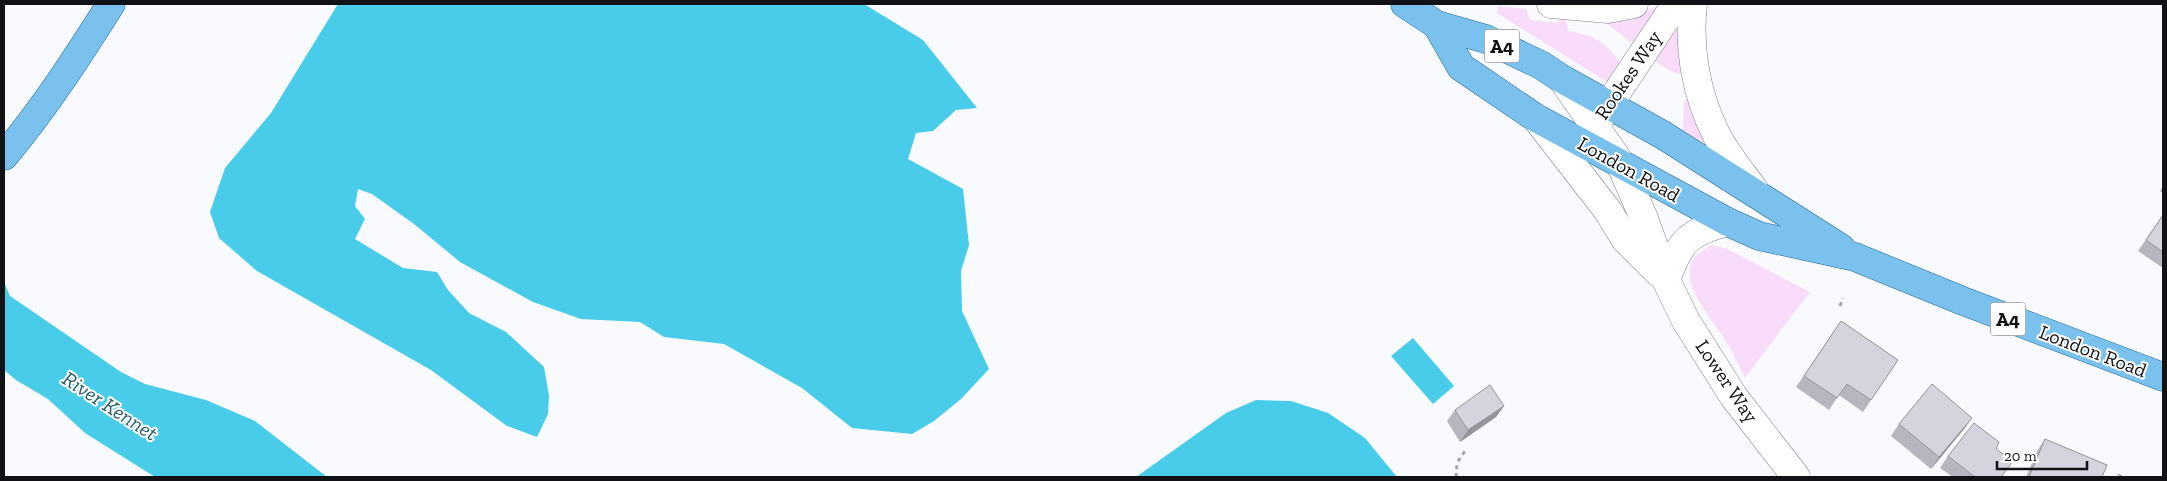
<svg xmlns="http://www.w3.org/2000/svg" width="2167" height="481" viewBox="0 0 2167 481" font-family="'Zilla Slab',serif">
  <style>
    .green { fill: #f9dbfa }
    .water { fill: #48cce9 }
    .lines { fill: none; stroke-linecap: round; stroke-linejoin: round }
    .minor-casing { stroke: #80838d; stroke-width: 29 }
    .major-casing { stroke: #1c699a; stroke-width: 29 }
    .path { stroke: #a5a6aa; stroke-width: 3; stroke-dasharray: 4 4; stroke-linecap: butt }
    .minor { stroke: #fff; stroke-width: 28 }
    .major { stroke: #7ac1ed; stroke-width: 28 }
    .wall { fill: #b7b5bf }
    .shaded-wall { fill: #95949b }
    .building { fill: #d5d3de; stroke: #95949b }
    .labels { text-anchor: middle; stroke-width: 4; stroke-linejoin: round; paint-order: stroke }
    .shield { fill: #fff; stroke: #58595c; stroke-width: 1 }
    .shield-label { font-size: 19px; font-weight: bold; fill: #111216 }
    .street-label { font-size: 20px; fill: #111216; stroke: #fff }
    .water-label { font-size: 21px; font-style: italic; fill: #255b67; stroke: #fff }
  </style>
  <rect width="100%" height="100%" fill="#f8fafe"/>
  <g class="green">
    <path d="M1498 6 1526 9 1530 20 1558 23 1565 14 1568 31C1594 35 1606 42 1621 64L1609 83 1497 13Z"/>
    <path d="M1658 6H1664L1635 45 1598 17 1644 11Z"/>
    <path d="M1681 19 1686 75 1673 72 1653 60Z"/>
    <path d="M1688 97 1709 146 1683 130 1684 103Z"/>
    <path d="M1711 245 1727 249 1810 292 1745 378C1739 366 1734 354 1727 343 1715 323 1685 291 1690 267 1692 256 1703 251 1711 245Z"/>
  </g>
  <g class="water">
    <path d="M338 4H864L923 40 977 108 956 110 933 131 916 133 908 159 963 189 969 245 961 271 962 311 989 369 961 399 934 421 912 434 852 428 802 388 724 344 664 337 640 322 581 319 533 302 460 262 414 224 372 194 358 189 355 206 365 219 355 239 403 268 437 272 448 290 469 313 506 332 544 367 549 396 548 414 537 437 507 426 431 370 257 271 219 238 210 212 225 168 271 113Z"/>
    <path d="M4 282 10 296 121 372 145 384 206 400 255 421 327 477H155L85 433 48 399 16 380 4 370Z"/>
    <path d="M1413 338 1454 386 1433 404 1391 356Z"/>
    <path d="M1256 400 1291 401 1328 413 1365 438 1397 477H1136L1226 413Z"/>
  </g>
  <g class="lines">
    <g class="minor-casing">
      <g id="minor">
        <path d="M1551 4 1608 9 1634 4"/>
        <path d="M1693 4C1688 48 1696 94 1716 134 1726 154 1742 173 1755 191"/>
        <path d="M1562 79 1619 161 1643 216 1666 280 1686 321 1734 397 1796 477"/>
        <path d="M1536 118 1608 211 1625 239 1659 273"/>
        <path d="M1595 125 1676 4"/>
        <path d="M1666 280C1680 241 1688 232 1728 222"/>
      </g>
    </g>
    <g class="major-casing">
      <g id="major">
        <path d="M1405 4 1437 25 1486 39 1541 65 1562 79 1663 135 1841 248"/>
        <path d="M1437 25 1461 67 1536 118 1728 222 1759 236 1855 257 1963 301 2163 377"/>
        <path d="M4 156C44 109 78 56 111 4"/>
      </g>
    </g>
    <g class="path">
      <path d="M1840 306 1843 298"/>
      <path d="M1456 477 1457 463 1467 448"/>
    </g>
    <use href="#minor" class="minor"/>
    <use href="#major" class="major"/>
  </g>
  <g class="wall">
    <path d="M2163 186V193L2160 191Z"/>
    <path d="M2163 215V268L2138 251Z"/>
    <path d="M1841 321 1898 360 1863 412 1839 395 1829 410 1796 387Z"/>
    <path d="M1504 406 1496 417 1460 442 1447 421 1455 410Z"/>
    <path d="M1972 418 1964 429 1931 469 1891 436 1899 424Z"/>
    <path d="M2045 439 2102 477H2026L2037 451Z"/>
    <path d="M1996 449 2002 477H1953L1940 468 1948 456Z"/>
  </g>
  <g class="shaded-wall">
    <path d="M1504 406 1496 417 1460 442 1468 430Z"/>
    <path d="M1972 418 1964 429 1931 469 1939 457Z"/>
  </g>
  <g class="building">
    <path d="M2163 215V252L2146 240Z"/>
    <path d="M1841 321 1898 360 1871 400 1847 384 1837 398 1804 376Z"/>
    <path d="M1932 384 1972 418 1939 457 1899 424Z"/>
    <path d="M1490 385 1504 406 1468 430 1455 410Z"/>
    <path d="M1974 423 1999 442 1996 449 2013 461 2001 477H1975L1948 456Z"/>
    <path d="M2045 439 2107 465 2102 477H2029Z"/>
    <path d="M2119 474 2123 477H2117Z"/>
  </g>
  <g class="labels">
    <g class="shield">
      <rect x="1484.5" y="29.5" width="35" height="33" rx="4"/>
      <rect x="1990.5" y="302.5" width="35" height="33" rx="4"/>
    </g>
    <g class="shield-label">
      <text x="1502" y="53">A4</text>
      <text x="2008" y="326">A4</text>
    </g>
    <g class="street-label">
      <text transform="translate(1628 75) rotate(-56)" y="7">Rookes Way</text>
      <text transform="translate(1629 169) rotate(29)" y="7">London Road</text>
      <text transform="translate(2093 351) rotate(21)" y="7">London Road</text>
      <text transform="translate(1727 381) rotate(56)" y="7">Lower Way</text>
    </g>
    <g class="water-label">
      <text transform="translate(110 406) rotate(33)" y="7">River Kennet</text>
    </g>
  </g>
  <rect width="2167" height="481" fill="none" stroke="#111216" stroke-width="10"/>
  <path d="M1997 461v8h90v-8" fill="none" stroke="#111216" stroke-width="2.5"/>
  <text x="2004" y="461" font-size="15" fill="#111216" stroke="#ffffff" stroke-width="4" paint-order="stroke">20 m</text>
</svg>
